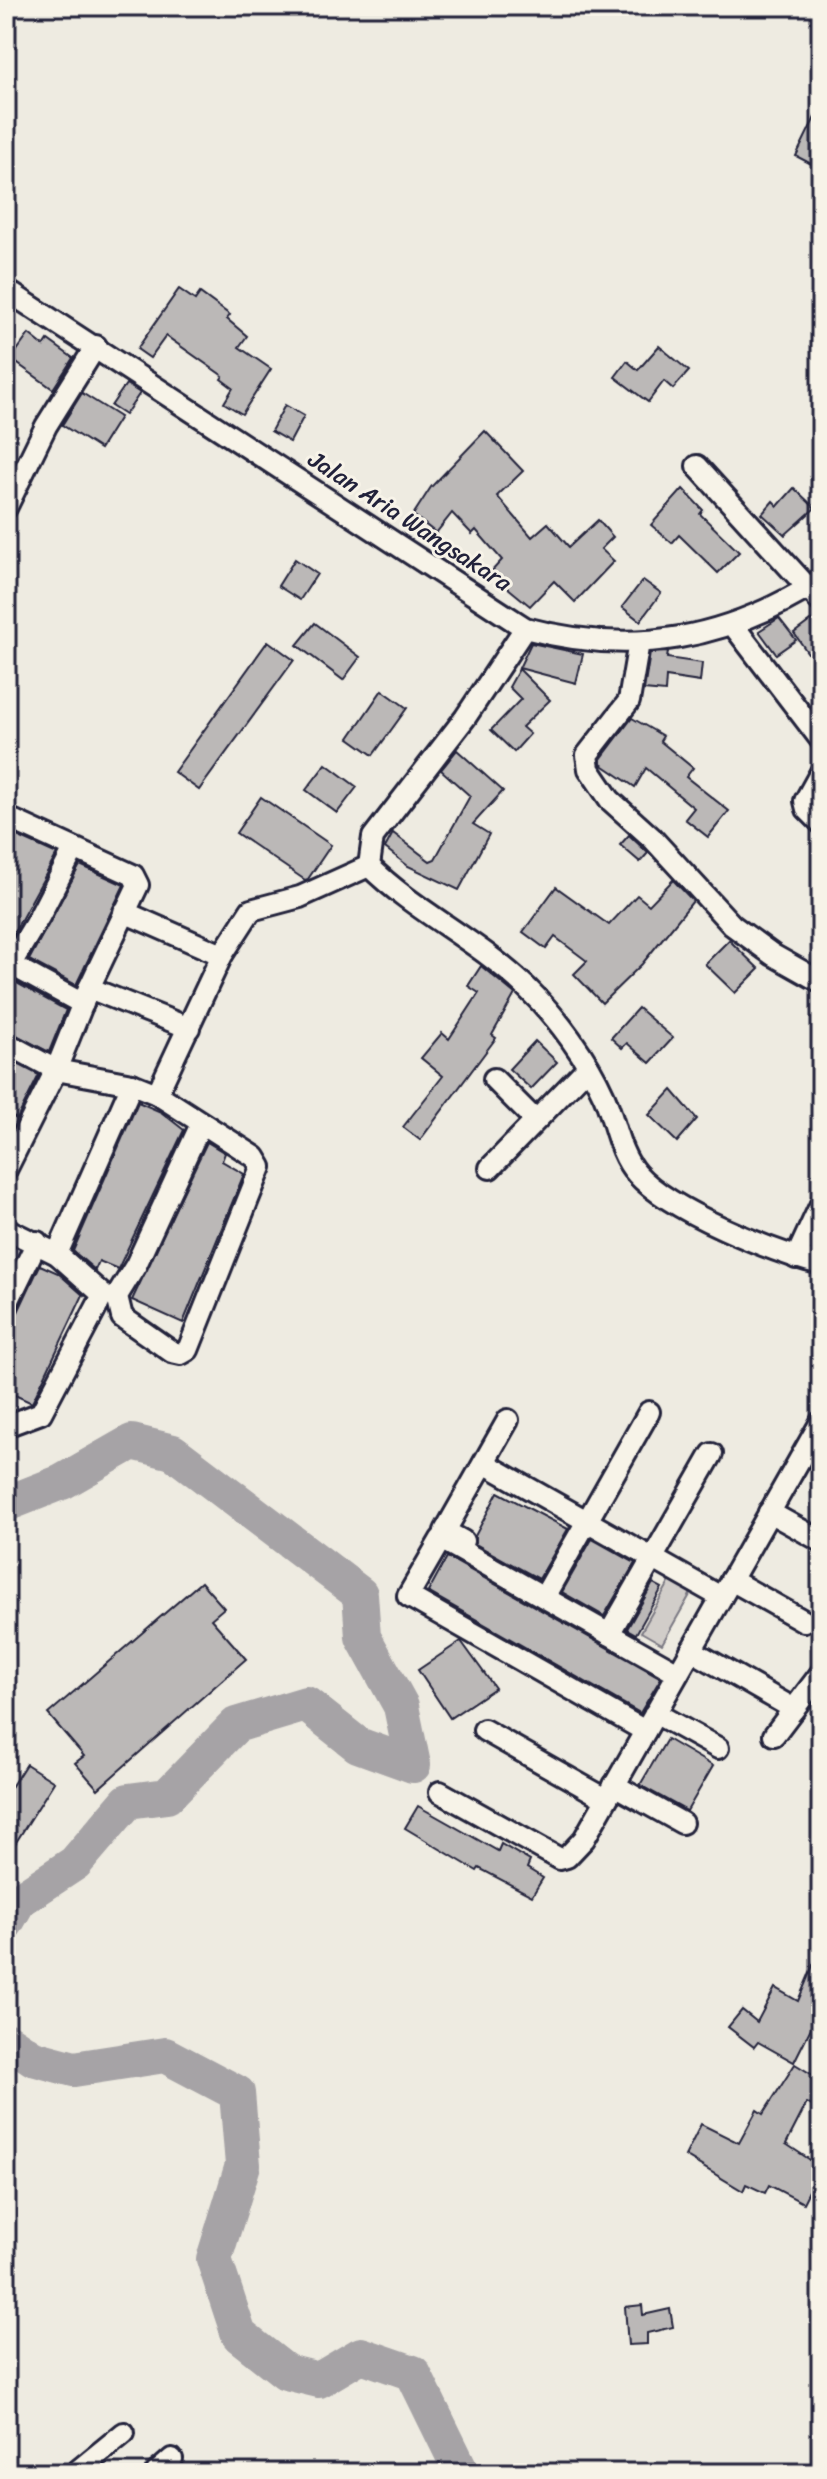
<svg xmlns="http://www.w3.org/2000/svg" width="827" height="2479" viewBox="0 0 827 2479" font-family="Sriracha,sans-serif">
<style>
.green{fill:#d1cdc9;stroke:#7a7882;stroke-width:2}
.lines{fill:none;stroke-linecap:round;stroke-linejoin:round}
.river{stroke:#a6a3a6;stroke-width:36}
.building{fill:#bbb8b7;stroke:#22223b;stroke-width:2}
.minor-casing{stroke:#22223b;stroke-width:26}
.minor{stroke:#f7f3e8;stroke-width:20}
.labels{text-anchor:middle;stroke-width:6;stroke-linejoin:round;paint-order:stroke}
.street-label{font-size:24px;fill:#22223b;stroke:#f7f3e8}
</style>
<rect width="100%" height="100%" fill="#eeebe1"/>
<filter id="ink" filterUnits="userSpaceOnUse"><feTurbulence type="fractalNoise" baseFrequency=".0125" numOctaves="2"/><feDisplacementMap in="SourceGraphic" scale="16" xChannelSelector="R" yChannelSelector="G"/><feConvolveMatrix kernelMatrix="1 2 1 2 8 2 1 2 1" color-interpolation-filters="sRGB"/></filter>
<g filter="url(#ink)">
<path class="green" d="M670,1581l21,12 -29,51 -21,-12z"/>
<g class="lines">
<g class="river">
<path d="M6,1504l56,-22 70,-40 41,10 187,142 3,43 38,69 12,59 -55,-20 -52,-41 -70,21 -69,71 -39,5 -53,62 -56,37 -13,23"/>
<path d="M6,2040l27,18 41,11 91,-14 72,38 6,72 -29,94 25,76 47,37 33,8 42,-25 52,18 49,100"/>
</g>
</g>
<g class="building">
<path d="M821,105v64l-25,-13z"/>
<path d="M179,289l16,11 5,-7 30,22 -3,4 20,17 -8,11 32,22 -29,45 -18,-11 9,-15 -12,-9 2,-3 -57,-40 -16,22 -13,-9z"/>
<path d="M29,334l15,12 4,-6 25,18 -20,31 -42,-30z"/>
<path d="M659,346l30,25 -16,18 -9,-8 -16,21 -33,-25 12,-16 11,9z"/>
<path d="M126,384l14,9 -15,22 -14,-9z"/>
<path d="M82,393l38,24 -20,32 -38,-24z"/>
<path d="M285,405l19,11 -14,26 -19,-11z"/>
<path d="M485,431l38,40 -26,25 35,41 16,-14 21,24 29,-27 15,17 -12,12 13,12 -39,41 -21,-21 -24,25 -40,-33 12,-13 -26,-30 -4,4 -20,-21 -16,20 -23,-18 18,-28z"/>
<path d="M794,488l21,20 -30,27 -23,-21 11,-13 5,5z"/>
<path d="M683,489l20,21 -3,4 39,38 -21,21 -39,-38 -7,8 -21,-18z"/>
<path d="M295,559l22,15 -17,26 -22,-14z"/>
<path d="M643,580l18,13 -21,28 -18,-14z"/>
<path d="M818,615h3v57l-27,-39z"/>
<path d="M779,618l17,22 -20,14 -17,-23z"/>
<path d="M315,623l45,34 -17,23 -46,-35z"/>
<path d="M268,641l26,19 -95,130 -25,-18z"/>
<path d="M531,643l52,11 -7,29 -57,-15z"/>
<path d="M668,652l-1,6 35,5 -2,19 -34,-5 -1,15 -21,-2 6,-37z"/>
<path d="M519,669l31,31 -28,27 8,7 -16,18 -23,-22 30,-31 -12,-12z"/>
<path d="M382,690l25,18 -34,47 -24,-17z"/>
<path d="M632,718l31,18 -3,5 33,27 -7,9 43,34 -21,26 -23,-18 9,-11 -48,-40 -11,19 -34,-23v-5z"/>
<path d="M457,750l46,41 -30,33 16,10 -30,56 -51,-24 -23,-18 8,-15 37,28 5,-2 35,-63 -29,-26z"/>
<path d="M326,764l31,23 -20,26 -31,-23z"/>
<path d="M261,797l70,48 -23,34 -3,1 -69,-47z"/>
<path d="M6,831l51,23 -51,93z"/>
<path d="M629,835l19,18 -8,9 -20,-17z"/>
<path d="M80,865l44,20 -48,100 -47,-25z"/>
<path d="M673,880l20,21 -51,63 -40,39 -28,-29 13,-13 -32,-24 -9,12 -23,-17 33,-45 53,38 28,-30 12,10z"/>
<path d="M729,940l30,29 -24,24 -30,-29z"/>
<path d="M481,966l34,28 -23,41 4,3 -76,102 -17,-13 40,-51 -22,-18 21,-25 7,6 30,-46 -11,-7z"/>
<path d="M6,977l60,33 -17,42 -43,-22z"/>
<path d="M638,1008l35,30 -23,25 -23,-20 -5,5 -11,-10z"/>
<path d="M535,1041l22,21 -26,27 -22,-20z"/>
<path d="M6,1058l33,17 -22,44 -11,-5z"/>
<path d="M672,1090l25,29 -20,23 -28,-27z"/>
<path d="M138,1102l23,10 23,18 -66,139 -19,-8 -4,9 -22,-19z"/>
<path d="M207,1142l18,11 -3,8 22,13 -61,149 -51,-23z"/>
<path d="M40,1265l18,8 25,22 -51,108 -26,-12v-72l12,-7z"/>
<path d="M498,1492l70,37 -29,50 -64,-35v-8z"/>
<path d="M592,1539l43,24 -31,53 -42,-24z"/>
<path d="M447,1557l214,121 -21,35 -212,-121z"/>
<path d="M201,1582l23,26 -13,11 35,40 -148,130 -23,-26 9,-7 -36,-42z"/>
<path d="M653,1583l9,5 -26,46 -9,-5z"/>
<path d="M461,1641l34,47 -45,30 -32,-48z"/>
<path d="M667,1739l46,27 -26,45 -47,-26z"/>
<path d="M26,1764l28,18 -48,76v-63z"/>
<path d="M418,1806l80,45 3,-7 29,17 -3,7 16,10 -11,18 -53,-28 -2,3 -72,-43z"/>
<path d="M821,1946v62l-27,54 -36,-20 -4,5 -26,-20 14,-17 15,12 18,-34 23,13z"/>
<path d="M795,2064l26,16v32l-14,-9 -21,41 35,23 -18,36 -34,-18 -4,8 -19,-9 -3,7 -58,-35 16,-32 38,19 18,-33 6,4z"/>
<path d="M642,2305l1,10 27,-6 3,18 -26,6v11l-19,1 -3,-38z"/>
</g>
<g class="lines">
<g class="minor-casing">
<g id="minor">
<path d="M6,290l519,338c108,29 201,12 296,-48"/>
<path d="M697,466l124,136"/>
<path d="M6,508l40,-82 50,-80"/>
<path d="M733,625l88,115"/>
<path d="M525,628l-60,90 -92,119 -4,29c45,45 110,75 158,122 30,29 60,70 77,108 11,25 14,57 33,78 33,37 136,78 184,90"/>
<path d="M639,642l-10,59 -42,54 2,14 21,31 42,38 80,87 41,30 48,27"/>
<path d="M821,772l-16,29 2,8 14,14"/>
<path d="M6,817l127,58 5,10 -49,103 -33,82 -50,-27"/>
<path d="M124,912l98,43"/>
<path d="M6,962l77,42"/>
<path d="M11,964l28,-47 35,-68"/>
<path d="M89,988l100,40"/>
<path d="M494,1079l41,41"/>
<path d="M201,1124l-65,141 -19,31 5,21 50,35 9,2 7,-4 73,-183 -6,-10 -98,-63 65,-139 29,-45 49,-13 69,-31"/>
<path d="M490,1168l98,-101"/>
<path d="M6,1170l50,-100 76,14 25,10"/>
<path d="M6,1229l51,25 46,41 -62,118 -35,13"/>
<path d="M57,1254l75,-170"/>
<path d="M796,1258l25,-54"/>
<path d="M6,1306l31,-64"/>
<path d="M484,1463l237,134"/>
<path d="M769,1512l52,29"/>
<path d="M463,1541l-18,-10 63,-111"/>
<path d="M731,1580l73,41"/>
<path d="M544,1597l105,-185"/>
<path d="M609,1634l103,-180"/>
<path d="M691,1650l103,59"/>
<path d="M655,1713l63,35"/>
<path d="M484,1730l122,69"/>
<path d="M645,1731l-237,-135 33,-57 237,134"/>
<path d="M774,1735l47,-62"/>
<path d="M614,1785l68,38"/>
<path d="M440,1792l120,67 7,-2 17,-18 237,-417"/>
<path d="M75,2473l49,-40"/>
<path d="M156,2473l16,-14"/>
</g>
</g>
<use href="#minor" class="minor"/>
</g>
</g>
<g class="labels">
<g class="street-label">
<text transform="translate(410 521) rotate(33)" y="8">Jalan Aria Wangsakara</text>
</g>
</g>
<rect width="827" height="2479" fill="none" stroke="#f7f3e8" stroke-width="32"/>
<rect x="16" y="16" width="795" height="2447" fill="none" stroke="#22223b" stroke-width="3" filter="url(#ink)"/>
</svg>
